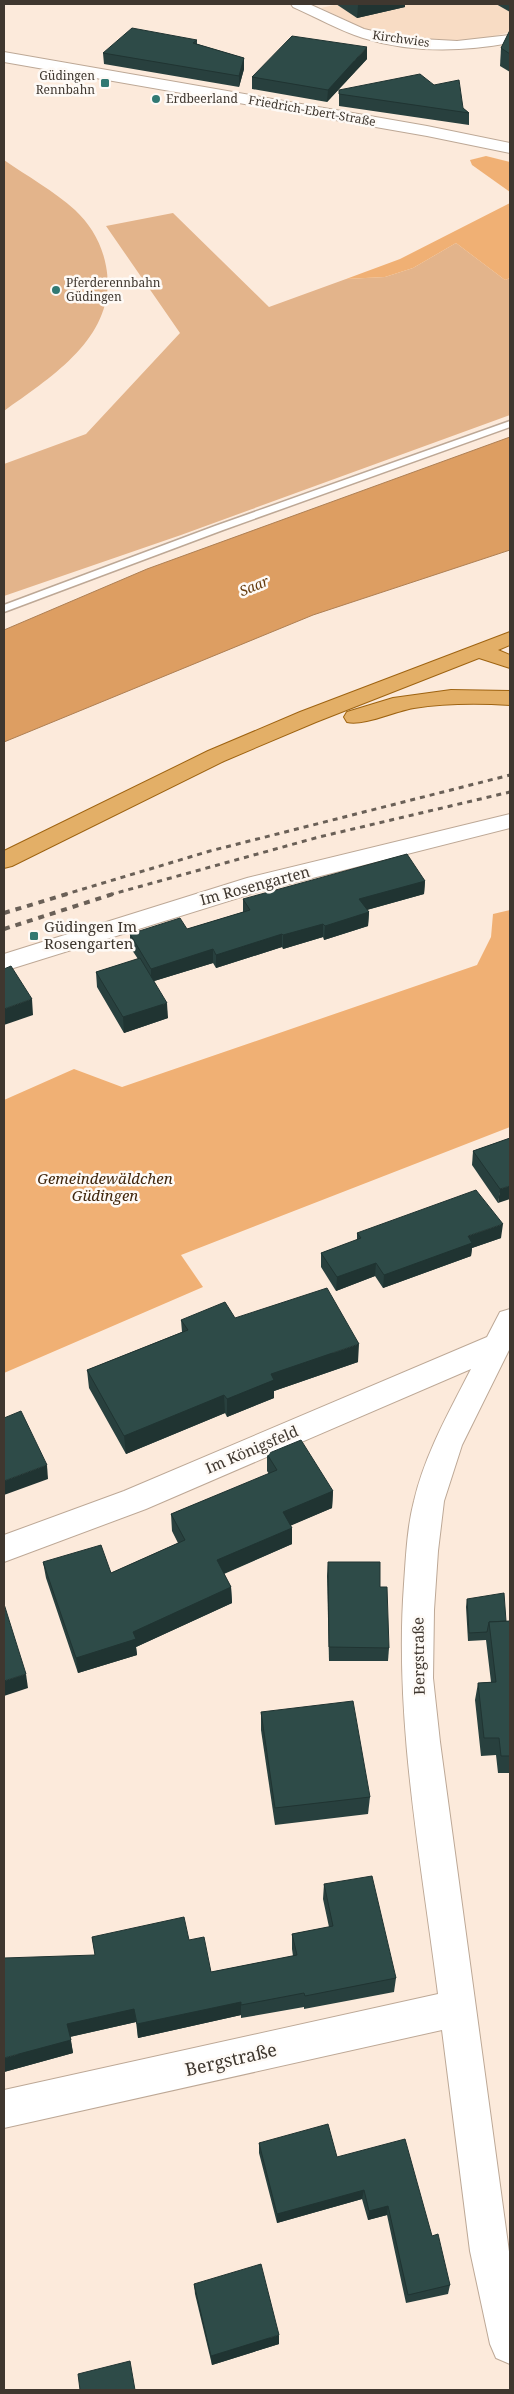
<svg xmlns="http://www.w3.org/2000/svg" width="514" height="2394" viewBox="0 0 514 2394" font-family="'Noto Serif',serif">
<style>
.built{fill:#f8dcc4}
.green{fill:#e3b48b}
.forest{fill:#f0b074}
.water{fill:#dd9e62;stroke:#ae7f53}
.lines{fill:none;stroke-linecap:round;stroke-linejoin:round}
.service-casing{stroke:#bda896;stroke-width:3}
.minor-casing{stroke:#bda896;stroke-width:2}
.tertiary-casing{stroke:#bda896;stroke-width:2}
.secondary-casing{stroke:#bda896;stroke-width:2}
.primary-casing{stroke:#9e6311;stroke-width:2}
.service{fill:#fff;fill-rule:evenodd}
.minor{fill:#fff;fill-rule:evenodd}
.tertiary{fill:#fff;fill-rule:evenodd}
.secondary{fill:#fff;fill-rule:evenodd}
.primary{fill:#e3af67;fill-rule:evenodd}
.rail-far1{stroke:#6a6057;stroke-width:3;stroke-dasharray:5 5;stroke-linecap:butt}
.rail{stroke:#6a6057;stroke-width:4;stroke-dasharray:6 6;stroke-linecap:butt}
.wall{fill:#28403e}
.shaded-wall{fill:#203432}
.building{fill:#2e4b48;stroke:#203432}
.poi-dot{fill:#317973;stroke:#fefaf6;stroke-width:2}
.labels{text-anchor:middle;stroke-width:5;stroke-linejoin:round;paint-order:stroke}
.far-street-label{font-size:12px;fill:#3f372f;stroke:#fefaf6}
.far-poi-label{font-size:12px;fill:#3f372f;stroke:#fefaf6;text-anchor:start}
.far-water-label{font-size:14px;font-style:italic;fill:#663c0e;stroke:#fefaf6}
.street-label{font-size:15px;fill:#3f372f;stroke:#fefaf6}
.poi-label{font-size:15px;fill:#3f372f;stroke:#fefaf6;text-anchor:start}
.park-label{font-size:15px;font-style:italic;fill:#40260c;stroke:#fefaf6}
.near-street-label{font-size:18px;fill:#3f372f;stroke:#fefaf6}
</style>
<rect width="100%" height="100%" fill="#fceadb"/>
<path class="built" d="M338,4h172v28l-31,8h-42l-37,-4 -35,-7 -44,-21z"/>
<g class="green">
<path d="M4,160c23,16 50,31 71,50 16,15 27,34 31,56 13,69 -53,110 -102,145z"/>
<path d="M173,213l96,94 77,-28 39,-2 28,-9 43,-25 49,37 5,-2v137l-329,120 -177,61v-132l82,-30 94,-101 -74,-107z"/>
</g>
<g class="forest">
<path d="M486,156l24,6v30l-38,-27 -2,-5z"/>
<path d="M510,203v75l-5,2 -49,-37 -43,25 -28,9 -39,2 54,-20z"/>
<path d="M510,910v217l-329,128 22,32 -199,86v-273l70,-31 48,18 355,-122 14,-28 2,-23z"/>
</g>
<path class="water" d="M510,437v113l-197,65 -309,127v-112l143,-61z"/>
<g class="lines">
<g class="service-casing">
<path id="service" d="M510,421v6l-287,103 -219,82v-7l211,-79z"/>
</g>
<g class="minor-casing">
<g id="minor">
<path d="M291,4h18l55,25 39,9 54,3 53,-6v8c-49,9 -99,10 -147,-5 -25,-8 -47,-21 -70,-31z"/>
<path d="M510,1309v39l-48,97 -18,56 -6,50 -4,59 -1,68 7,64 70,517v105l-14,-6 -6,-14 -20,-93 -28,-221 -438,98v-38l434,-96c-17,-135 -44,-274 -34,-410 2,-28 3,-56 10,-83 11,-47 35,-89 57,-132l-325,140 -142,53v-27l120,-44 363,-154 13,-25z"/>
</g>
</g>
<g class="tertiary-casing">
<path id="tertiary" d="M510,814v14l-249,63 -257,80v-17l243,-76z"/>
</g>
<g class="secondary-casing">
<path id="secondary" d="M4,52l423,74 83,17v10l-83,-17 -423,-74z"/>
</g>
<g class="primary-casing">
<g id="primary">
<path d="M510,632v13l-12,5 12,5v13l-31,-10 -163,64 -92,39 -212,105 -8,2v-17l204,-100 92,-39z"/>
<path d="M451,690l59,1v14c-32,-2 -64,-2 -96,3 -19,3 -50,18 -67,14l-3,-5 3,-5 46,-14z"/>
</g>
</g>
<use href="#service" class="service"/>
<use href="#minor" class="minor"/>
<use href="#tertiary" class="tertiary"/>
<use href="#secondary" class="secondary"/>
<use href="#primary" class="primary"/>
<g class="rail-far1">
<path d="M63,895l147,-44 300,-76"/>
<path d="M109,895l210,-58 191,-45"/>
</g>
<g class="rail">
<path d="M4,913l63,-19"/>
<path d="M4,929l109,-35"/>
</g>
</g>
<g class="wall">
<path d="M336,4h69v3l-48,11z"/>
<path d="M496,4h14v8z"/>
<path d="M510,30v42l-10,-6 1,-18z"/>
<path d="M197,40v4l47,14v11l-5,18 -135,-23 -1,-11z"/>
<path d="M367,59l-40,43 -75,-13v-12z"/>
<path d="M339,90l124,18 6,5v12l-130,-19z"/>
<path d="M425,881l-1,13 -57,16 2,2 -1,14 -44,14 -1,-3 -40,12 -1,-2 -66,21 -3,-5 -59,18 14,37 -44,15 -27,-46 -1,-15 42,-13 -8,-12v-13l57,-5 56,-17v-13z"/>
<path d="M510,1138l-12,65 -26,-38 1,-14z"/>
<path d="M357,1233l144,5 -29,10 -1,8 -88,32 -8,-12 -39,15 -15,-24v-14l36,-13z"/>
<path d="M235,1318l123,44 -84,29v7l-47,19 -2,-4 -99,41 -37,-66 -2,-18 95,-38 -1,-12z"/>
<path d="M267,1454l66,37 -1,17 -41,17 1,19 -68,30 7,13 1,16 -96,44 1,8 -59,18 -32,-95 -3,-16 68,11 67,-30 -6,-12 -1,-17 98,-40 -2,-3z"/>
<path d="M328,1562l52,25 9,61 -1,13h-59l-2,-85z"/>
<path d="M467,1599l39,22h4v152h-12l-2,-18 -15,1 -6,-56 3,-17 13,-1 -5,-42 -18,1 -2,-34z"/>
<path d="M261,1712l109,85 -2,17 -93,11 -14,-95z"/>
<path d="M324,1884l72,94 -2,14 -90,17v-2l-63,11v-3l-103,23 -2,-16 -66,15 3,16 -69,19 91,-117 -3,-18 97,3 22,32 82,-16 -1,-7v-15l37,-7 -6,-28z"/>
<path d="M259,2143l78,14 95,79 18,49 -2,9 -42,9 -19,-88 -19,5 -6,-21 -85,24 -18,-70z"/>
<path d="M194,2284l85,60 -67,21 -17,-71z"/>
</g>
<g class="shaded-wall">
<path d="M362,4h43v3l-48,11 1,-13z"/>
<path d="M367,47v12l-40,43 1,-12z"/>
<path d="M244,58v11l-5,18v-11z"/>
<path d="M425,881l-1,13 -65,18v-13z"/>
<path d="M369,912l-1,14 -44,14 1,-14z"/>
<path d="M323,924v13l-40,12v-14z"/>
<path d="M282,934v13l-66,21v-13z"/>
<path d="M213,949v14l-62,19v-13z"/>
<path d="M32,999l1,16 -29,10v-16z"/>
<path d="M167,1003l1,15 -44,15 -1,-16z"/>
<path d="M510,1186v13l-12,4 2,-14z"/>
<path d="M503,1224l-2,14 -29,10 -1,8 -88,32 1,-13 84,-39z"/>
<path d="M376,1263l-1,13 -39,15 1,-14z"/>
<path d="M359,1344l-1,18 -84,29v7l-47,19v-18l44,-25z"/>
<path d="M224,1395l1,18 -99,41 -2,-18z"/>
<path d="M47,1465l1,14 -44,16v-14z"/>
<path d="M333,1491l-1,17 -49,21v-17z"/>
<path d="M292,1528v16l-74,32 -1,-16z"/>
<path d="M231,1587l1,16 -96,44 1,8 -59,18 -2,-15z"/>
<path d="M26,1674l2,14 -24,8v-15z"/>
<path d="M241,2002v13l-103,23 -1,-14z"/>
<path d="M134,2009l2,13 -67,15 -2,-13z"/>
<path d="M71,2040l2,13 -69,19v-14z"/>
<path d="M364,2190l-2,9 -85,24v-9z"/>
<path d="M388,2206l-1,9 -19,5 1,-9z"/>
<path d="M279,2335v9l-67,21 -1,-9z"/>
</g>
<g class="building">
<path d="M132,28l65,12 -4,3 51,15 -5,18 -136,-23z"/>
<path d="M510,30v24l-9,-6z"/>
<path d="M292,36l75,11 -39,43 -76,-13z"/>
<path d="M420,74l14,11 25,-5 4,28 6,5 -130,-19v-4z"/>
<path d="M407,854l18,27 -66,18 10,13 -44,14 -2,-2 -40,11 -1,-1 -66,21 -3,-6 -62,20 -21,-35 50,-16 7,11 63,-19 -7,-11z"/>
<path d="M140,958l27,45 -44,14 -27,-45z"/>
<path d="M11,966l21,33 -28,10v-40z"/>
<path d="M510,1138v48l-10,3 -27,-38z"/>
<path d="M476,1190l27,34 -35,12 4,7 -88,32 -8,-12 -39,14 -16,-24 40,-15 -4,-5z"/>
<path d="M327,1288l32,56 -88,30 3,6 -47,19 -3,-4 -100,41 -37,-66 101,-40 -7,-10 44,-18 10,16z"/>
<path d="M21,1411l26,54 -43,16v-63z"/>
<path d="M301,1440l32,51 -50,21 9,16 -75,32 14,27 -98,45 3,7 -60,19 -33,-96 58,-17 10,28 74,-33 -14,-26 106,-44 -10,-16z"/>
<path d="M328,1562h52v25h7l2,61 -60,-1z"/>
<path d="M504,1593l2,28 -17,1 -2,10 -18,1 -2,-34z"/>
<path d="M4,1604l22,70 -22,7z"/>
<path d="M510,1621v135h-9l-2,-18h-15l-6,-55 18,-1 -7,-60z"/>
<path d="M353,1701l17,96 -95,11 -14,-96z"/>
<path d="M372,1876l24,102 -91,18 -1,-3 -63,12v-3l-104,22 -3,-15 -67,15 4,16 -67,18v-100l91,-3 -3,-18 92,-20 5,23 15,-3 7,35 86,-17 -5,-21 41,-8 -9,-42z"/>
<path d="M328,2124l9,33 68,-18 27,97 6,-2 12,51 -42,10 -20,-89 -19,5 -5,-21 -87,24 -18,-71z"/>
<path d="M261,2264l18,71 -68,21 -17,-72z"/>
<path d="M130,2361l5,29h-55l-2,-16z"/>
</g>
<g class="poi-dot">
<rect x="100" y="78" width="10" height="10" rx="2.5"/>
<circle cx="156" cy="99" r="5"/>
<circle cx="56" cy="290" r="5"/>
<rect x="29" y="931" width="10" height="10" rx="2.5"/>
</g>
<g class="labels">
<g class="far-street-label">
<text transform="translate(401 39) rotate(8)" y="4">Kirchwies</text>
<text transform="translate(312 111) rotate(10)" y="4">Friedrich-Ebert-Straße</text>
</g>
<g class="far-poi-label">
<text x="95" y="80" text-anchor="end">Güdingen<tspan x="95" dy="14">Rennbahn</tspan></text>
<text x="166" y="103">Erdbeerland</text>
<text x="66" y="287">Pferderennbahn<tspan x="66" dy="14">Güdingen</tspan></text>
</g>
<g class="far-water-label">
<text transform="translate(254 586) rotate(-23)" y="5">Saar</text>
</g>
<g class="street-label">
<text transform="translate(255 886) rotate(-15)" y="5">Im Rosengarten</text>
<text transform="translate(252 1450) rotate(-23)" y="5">Im Königsfeld</text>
<text transform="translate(419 1656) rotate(-91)" y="5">Bergstraße</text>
</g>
<g class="poi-label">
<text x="44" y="932">Güdingen Im<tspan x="44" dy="17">Rosengarten</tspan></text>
</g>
<g class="park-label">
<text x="105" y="1184">Gemeindewäldchen<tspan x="105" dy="17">Güdingen</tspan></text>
</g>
<g class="near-street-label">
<text transform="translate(231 2060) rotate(-13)" y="6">Bergstraße</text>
</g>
</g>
<rect width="514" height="2394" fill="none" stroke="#3f372f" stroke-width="10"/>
</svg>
